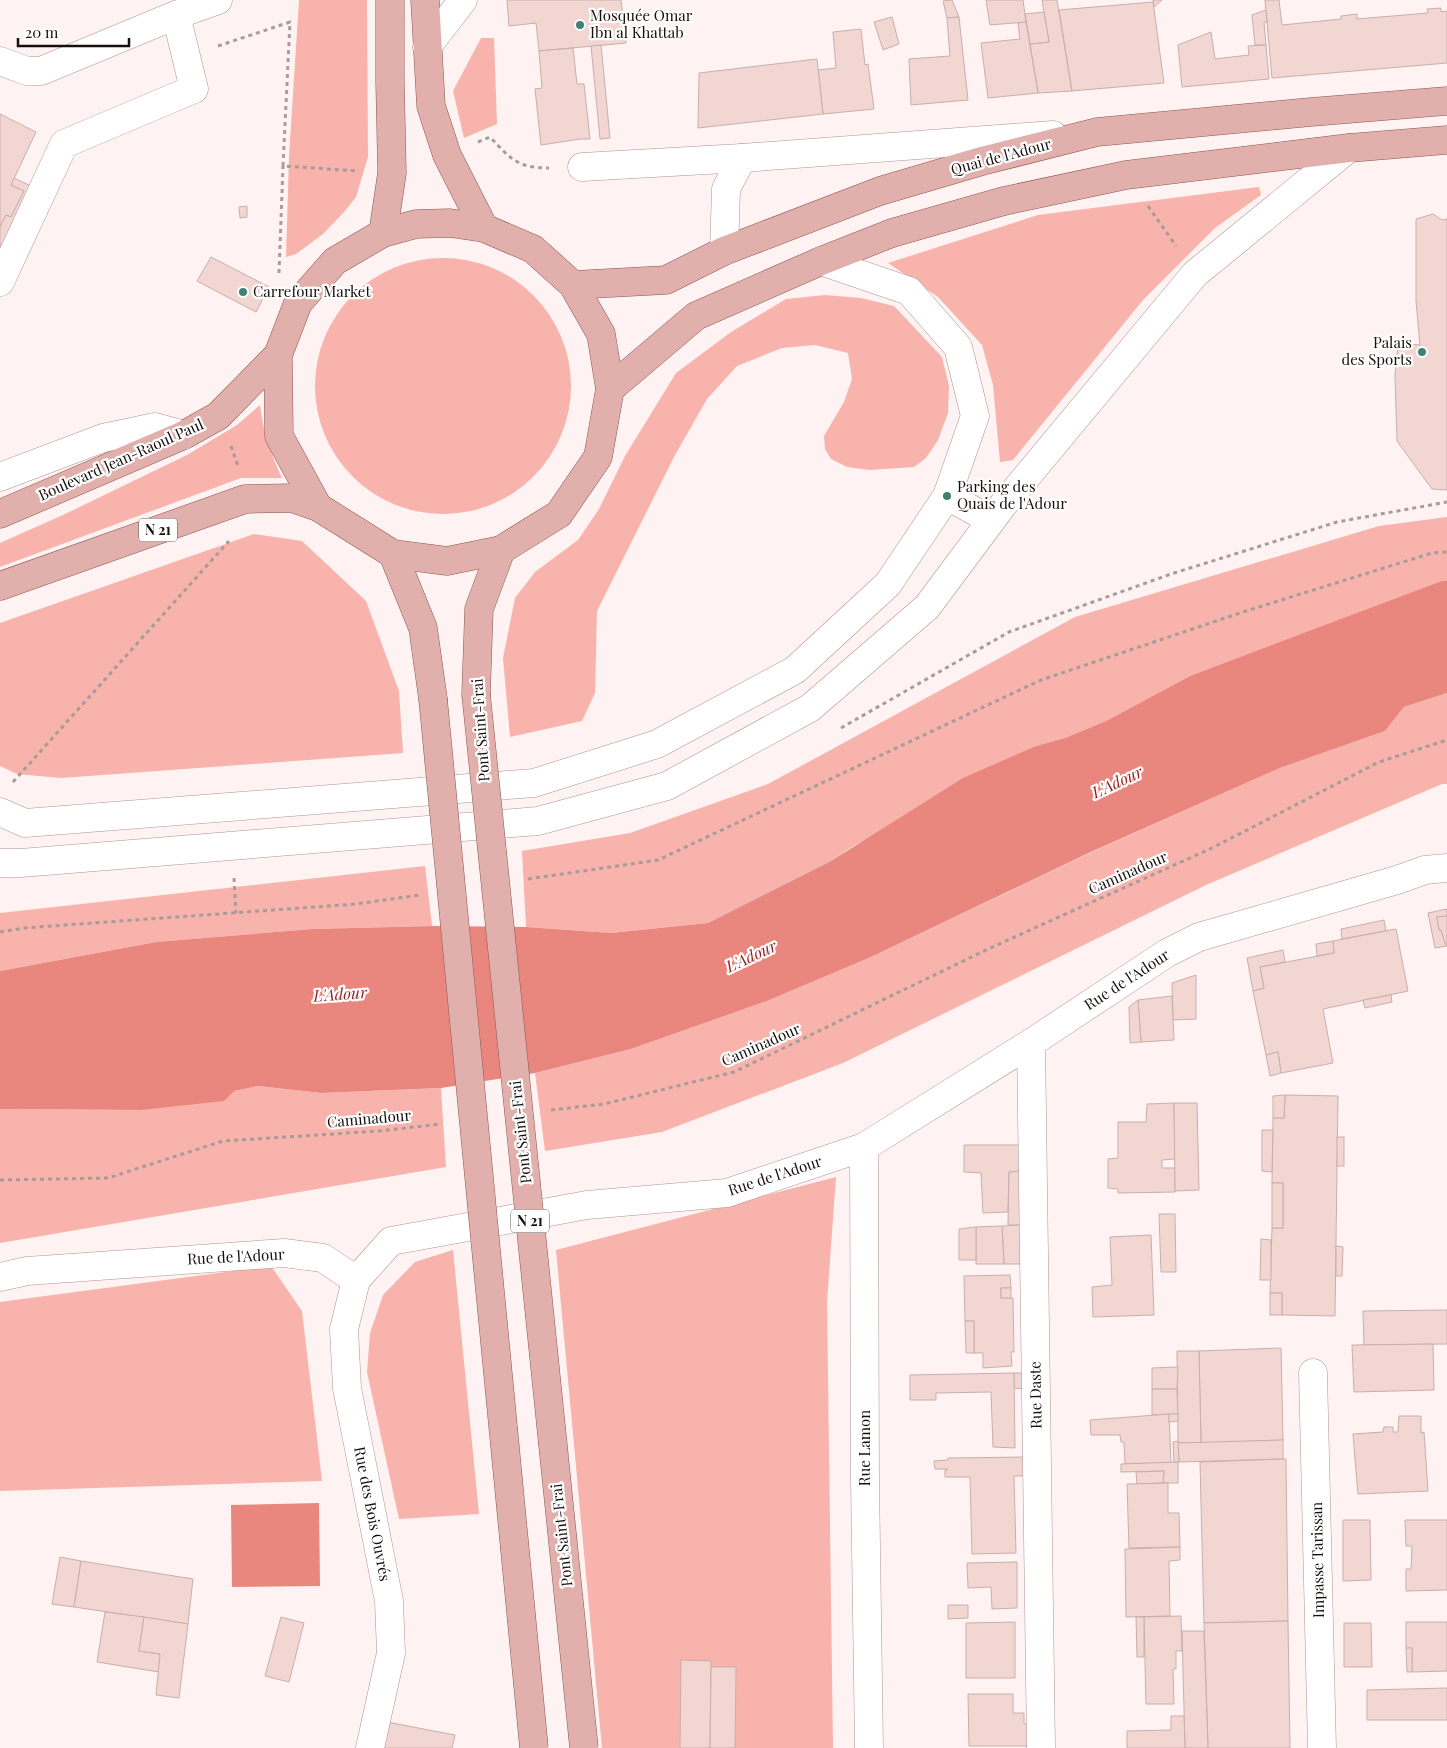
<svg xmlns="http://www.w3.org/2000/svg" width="1447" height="1748" viewBox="0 0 1447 1748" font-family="'Playfair Display',serif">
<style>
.green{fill:#f7b3ac}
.water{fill:#e9877e}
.building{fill:#f1d6d2;stroke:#c9aeab}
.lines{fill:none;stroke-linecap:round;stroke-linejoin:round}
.minor-casing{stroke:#ad9490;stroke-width:29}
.major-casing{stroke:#8d5650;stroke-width:29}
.path{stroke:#a79c9b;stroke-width:3;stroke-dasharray:4 4;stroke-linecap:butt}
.minor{stroke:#fff;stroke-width:28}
.major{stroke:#e1b0ac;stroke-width:28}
.major-bridge-casing{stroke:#8d5650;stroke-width:29;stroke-linecap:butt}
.major-bridge{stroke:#e1b0ac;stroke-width:28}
.poi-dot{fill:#408272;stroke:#fff;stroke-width:2}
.labels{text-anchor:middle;stroke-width:4.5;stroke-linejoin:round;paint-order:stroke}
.shield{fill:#fff;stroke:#5d5656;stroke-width:1}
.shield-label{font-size:14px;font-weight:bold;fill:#170e0d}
.poi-label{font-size:15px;fill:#170e0d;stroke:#fff;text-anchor:start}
.street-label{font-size:15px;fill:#170e0d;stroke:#fff}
.water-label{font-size:16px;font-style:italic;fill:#952221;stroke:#fff}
</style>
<rect width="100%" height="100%" fill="#fef3f2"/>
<g class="green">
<path d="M299,0h68l1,157 -12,40 -11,14 -22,23 -27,20 -10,3 3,-100z"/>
<path d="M481,38h13l3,86 -33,14 -11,-47z"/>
<path d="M1259,187l2,8 -46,33 -72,72 -130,160 -13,2 -7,-77 -11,-40 -44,-48 -50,-34 150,-48z"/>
<circle cx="443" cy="386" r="128"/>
<path d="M825,295l36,3 33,8 48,51 7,29 -1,27 -10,27 -12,18 -12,9 -45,3 -22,-3 -16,-8 -6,-10 -1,-13 20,-34 8,-23 -4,-26 -33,-8 -33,3 -45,18 -30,33 -33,58 -77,154 -2,82 -13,28 -72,16 -7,-79 12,-60 20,-26 43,-32 21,-31 26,-53 51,-83 55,-41 55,-33z"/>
<path d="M260,405c3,27 11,49 22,73h-41l-241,89v-24l63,-28 124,-60 50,-30z"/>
<path d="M1447,517v64l-257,95 -84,45 -41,17 -29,8 -184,101 -21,14 -123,62 -97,10 -85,-6 -4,-76 108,-18 138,-49 307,-167 304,-91z"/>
<path d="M254,534l48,7 64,60 33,90 4,62 -342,25 -44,-4 -17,-8v-143z"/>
<path d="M1447,693v91h-5l-236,101 -363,178 -181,69 -117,19 -10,-78 96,-24 136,-48 104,-44 223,-106 186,-83 105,-37 19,-24z"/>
<path d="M425,866l7,60 -120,3 -156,13 -156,29v-58z"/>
<path d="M258,1086l63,7 120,-5 5,79 -446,76v-134l141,1z"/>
<path d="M836,1177l-9,125 6,446h-231l-46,-498z"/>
<path d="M453,1250l26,264 -80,5 -32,-147 3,-39 13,-38 32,-33z"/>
<path d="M271,1266l31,45 20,170 -322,10v-189z"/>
</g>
<g class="water">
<path d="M1442,581h5v112l-43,14 -19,24 -105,37 -187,83 -222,106 -104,44 -136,48 -96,24 -94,15 -120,5 -63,-7 -24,5 -10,10 -83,9 -141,-1v-138l156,-29 156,-13 120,-3 94,1 85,6 97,-10 123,-62 132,-83 73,-32 29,-8 41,-17 84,-45z"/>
<path d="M319,1503l1,83 -88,1 -1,-82z"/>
</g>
<g class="building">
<path d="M507,0h114l5,43 -87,8 -3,-28 -27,3z"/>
<path d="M952,0l7,17 -12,1 -4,-17z"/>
<path d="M986,0h37l3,22 -36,3z"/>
<path d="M1042,0h15l15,91 -34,2 -8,-49 19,-2z"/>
<path d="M1153,0h9l-8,7z"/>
<path d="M1265,0h14l3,25 59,-6v-3l16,-2v5l71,-6 -1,-4 14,-1v4l6,-1v52l-175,15z"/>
<path d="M1153,2l11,81 -92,8 -13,-81z"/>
<path d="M1266,10l1,12h-3l2,23h-11l-3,-30z"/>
<path d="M1044,12l5,30 -19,2 -5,-30z"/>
<path d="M892,17l7,27 -16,6 -9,-28z"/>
<path d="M959,17l9,83 -57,5 -2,-46 41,-3 -3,-38z"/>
<path d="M1026,22l12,71 -50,5 -7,-55 39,-4 -2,-16z"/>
<path d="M861,29l4,36 3,-1 6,45 -51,5 -5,-44 18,-2 -3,-36z"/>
<path d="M1211,32l4,27 34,-4 -1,-9 18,-1 3,34 -87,8 -4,-42z"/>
<path d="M601,45l9,93 -10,1 -9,-93z"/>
<path d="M573,48l4,36h7l6,55h-10l-39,6 -6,-56 7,-1 -3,-37z"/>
<path d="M817,59l6,55 -125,14 1,-55z"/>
<path d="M0,114l36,18 -25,53 13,6 -13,26 -5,-2 -6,12z"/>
<path d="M14,178l17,8 -31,65v-24l6,-12 5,2 13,-26 -13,-6z"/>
<path d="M247,206v11l-7,1 -1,-11z"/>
<path d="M1433,214l9,6 5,-1v271l-15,-1 -35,-48 -2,-65 3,-33 22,2 -4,-44v-82z"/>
<path d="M211,257l58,30 -13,25 -59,-31z"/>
<path d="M1447,909v7l-10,1 2,13h2l5,16 -11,2 -7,-35z"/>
<path d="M1447,916v30h-1l-5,-16h-2l-2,-13z"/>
<path d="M1384,920l2,11 -44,8 -1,-10z"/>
<path d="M1396,929l12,62 -85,18 10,54 -52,10 -3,-21 -12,3 -13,-64 11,-3 -4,-21 74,-14 -1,-12z"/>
<path d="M1333,941l1,12 -17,3 -1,-12z"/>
<path d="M1283,950l2,12 -25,5 4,21 -11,3 -6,-33z"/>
<path d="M1196,975v44l-23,1 -1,-37z"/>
<path d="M1391,995l1,7 -27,6 -2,-8z"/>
<path d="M1172,996l2,44 -33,2 -3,-42z"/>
<path d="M1138,1000l3,42 -11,1 -1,-36z"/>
<path d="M1278,1052l3,21 -11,3 -4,-21z"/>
<path d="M1285,1095l53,1 -3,220 -53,-1v-22h-12l2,-65h11v-45h-11l1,-65h11z"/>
<path d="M1285,1095l-1,23h-11v-22z"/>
<path d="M1174,1103l1,56 -13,1v8h13v24l-57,1v-4l-10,-1v-29l10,-1v-36h28l1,-18z"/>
<path d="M1174,1103h23l2,87 -24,1z"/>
<path d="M1262,1130h11l-1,42 -10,-1z"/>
<rect x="1337" y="1137" width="7" height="29"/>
<path d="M964,1145h57v26l-12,1 -1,40 -25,1 -2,-40 -17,-1z"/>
<path d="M1021,1171l1,54h-14l1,-53z"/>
<rect x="1272" y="1183" width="11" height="45"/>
<path d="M1159,1214h16l1,58h-15z"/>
<path d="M1022,1225l1,39h-19l-2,-38z"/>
<path d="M1002,1226l2,38h-28v-37z"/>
<path d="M976,1227v33h-17v-31z"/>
<path d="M1151,1235l3,80 -61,2 -1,-30 20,-2 -2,-48z"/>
<path d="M1261,1239l10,1v40h-11z"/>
<path d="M1336,1246l7,1 -1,29h-6z"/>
<path d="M1010,1275l1,13h-10v10h12l1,54h-3l1,14 -29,2v-15h-9v-32h-9l-1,-45z"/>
<rect x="1001" y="1288" width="10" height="10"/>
<rect x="1270" y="1293" width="12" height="22"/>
<path d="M1447,1310v34l-83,1 -1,-34z"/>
<path d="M965,1321h9v32h-8z"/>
<path d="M1433,1344l1,46 -80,2 -2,-47z"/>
<path d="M1281,1348l2,92 -82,3 -2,-92z"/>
<path d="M1177,1351h22l2,92h-23z"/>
<path d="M1178,1367l-1,22h-25v-21z"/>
<path d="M1014,1373h12v16l-12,-1z"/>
<path d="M1014,1373l1,75 -22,-1 -2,-55 -55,1v7h-26v-25z"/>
<path d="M1152,1389h25l1,25 -26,1z"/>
<path d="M1169,1414l2,49 -46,1 -1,-22h-3l-1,-7h-29l-1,-15z"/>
<path d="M1169,1414h9v7l-9,1z"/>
<path d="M1399,1416h22v17l3,-1 4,59 -70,3 -5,-60 30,-2 1,-5h9v5h5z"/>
<path d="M1283,1440v19l-104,3 -1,-19z"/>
<path d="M1178,1441l1,21h-5l-1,-20z"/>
<path d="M1027,1457l-1,19h-12l2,77 -44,1 -2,-77h-25v-7l3,-1h-13l-1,-8 14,-1v-2z"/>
<path d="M1283,1459h3l2,162 -84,2 -4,-161z"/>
<path d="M1178,1462v21h-15l1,-12 -43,1v-8z"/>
<path d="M1164,1471l-1,12 -26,1 -1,-12z"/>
<path d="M1168,1483v30h11l1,34 -51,1 -2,-64z"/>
<path d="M1343,1520h27l1,60 -28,1z"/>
<path d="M1405,1520h42v70l-41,1v-22h5l1,-23h-6z"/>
<path d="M1180,1547v13l-11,1 1,55 -44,1 -1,-68z"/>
<path d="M60,1557l21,4 -7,46 -22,-3z"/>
<path d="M81,1561l112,18 -5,45 -114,-17z"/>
<path d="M1017,1562v46l-25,1 -1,-22 -23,1 -1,-25z"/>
<path d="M948,1605h20v13l-20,1z"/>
<path d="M105,1612l39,5 -5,34 21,3 -1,18 -62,-10z"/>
<path d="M1181,1616l1,35h-6v18h-3l1,35h-28l-2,-87z"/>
<path d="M144,1617l44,7 -9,74 -23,-3 4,-41 -21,-3z"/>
<path d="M281,1617l23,6 -15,59 -24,-6z"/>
<path d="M1136,1617h8v40h-7z"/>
<path d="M1288,1621l2,127h-82l-4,-125z"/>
<path d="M1015,1622v56h-49v-55z"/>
<path d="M1406,1622h41v49l-35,1v-24h-6z"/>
<path d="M1344,1623h27l1,44h-28z"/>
<path d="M1182,1631h22l4,117h-23z"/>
<path d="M1406,1648h6v24h-5z"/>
<path d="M681,1660l30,1 -1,87h-30z"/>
<path d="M711,1667h25l-1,81h-25z"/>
<path d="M1447,1688v32h-80v-30z"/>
<path d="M968,1694h45v19h11v11h9l1,22h-65z"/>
<path d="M1171,1716h13l1,32h-58v-17l44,-1z"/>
<path d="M387,1722l68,13 -3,13h-70z"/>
</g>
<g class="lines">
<g class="minor-casing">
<g id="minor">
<path d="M427,47l36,-47"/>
<path d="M0,61l27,10h14l135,-56 42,-15"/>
<path d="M582,167l160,-9"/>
<path d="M724,251l2,-62 16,-31 311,-23"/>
<path d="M0,282l64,-138 130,-55 -18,-74"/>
<path d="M0,477l103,-39 52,-11 29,8"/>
<path d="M947,496l44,24"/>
<path d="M0,812l25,11 509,-40 123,-39 138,-74 93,-86 59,-88 28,-80 -17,-69 -49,-56 -88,-30"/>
<path d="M0,863h21l517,-42 129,-35 143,-78 117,-101 76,-102 192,-231 154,-126"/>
<path d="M1031,1043l10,705"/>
<path d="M864,1147l1,333 4,268"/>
<path d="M0,1277l27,-6 257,-18 39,5 33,22"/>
<path d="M1313,1373l9,375"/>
<path d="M370,1748l21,-95 -2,-52 -42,-213 -3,-59 12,-49 35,-39 196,-36 140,-12 137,-46 167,-104 136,-90 32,-16 198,-57 28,-10 22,-2"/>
</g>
</g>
<g class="major-casing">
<g id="major">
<path d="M425,0l6,106 16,49 37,73"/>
<path d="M383,233l9,-60 -2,-91v-82"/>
<path d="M573,285l93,-5 58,-29 156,-60 102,-30 115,-29 214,-20 136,-11"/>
<path d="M610,389l86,-73 125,-55 71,-28 112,-32 122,-26 223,-27 98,-8"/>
<path d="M0,514l184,-79 34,-19 60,-61 20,-52 37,-42 48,-28 33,-9 34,-1 34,5 49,21 40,36 28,49 9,55 -12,68 -39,57 -58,36 -54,11 -54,-7 -75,-47 -39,-71 -1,-81"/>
<path d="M393,554l30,74 10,71"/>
<path d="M0,586l245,-87 47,-1 26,9"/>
<path d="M476,694l3,-85 22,-59"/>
</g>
</g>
<g class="path">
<path d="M218,46l72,-24 -7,144 76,5"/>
<path d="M478,142l12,-5c21,22 27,31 59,31"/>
<path d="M1148,206l28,40"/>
<path d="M279,273l4,-107"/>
<path d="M231,446l7,20"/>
<path d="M841,728l168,-96 162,-58 166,-52 110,-20"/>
<path d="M13,782l216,-241"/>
<path d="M234,878l2,35"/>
<path d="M528,879l130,-19 383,-180 205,-69 186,-58 15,-1"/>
<path d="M0,932l24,-4 332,-24 64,-9"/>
<path d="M551,1110l53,-6 130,-32 254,-123 224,-101 167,-86 68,-22"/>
<path d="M0,1180l108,-2 115,-37 156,-10 62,-7"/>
</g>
<use href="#minor" class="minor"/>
<use href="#major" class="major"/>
<g class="major-bridge-casing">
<g id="major-bridge">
<path d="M476,694l108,1054"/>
<path d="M433,699l101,1049"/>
</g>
</g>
<use href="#major-bridge" class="major-bridge"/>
</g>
<g class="poi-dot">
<circle cx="580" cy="25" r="5"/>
<circle cx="243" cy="292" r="5"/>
<circle cx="1422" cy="352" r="5"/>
<circle cx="947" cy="496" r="5"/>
</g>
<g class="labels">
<g class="shield">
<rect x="139" y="518.5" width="38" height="23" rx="4"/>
<rect x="511" y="1209.5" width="38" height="23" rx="4"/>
</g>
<g class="shield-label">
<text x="158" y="535">N 21</text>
<text x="530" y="1226">N 21</text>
</g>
<g class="poi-label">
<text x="590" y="21">Mosquée Omar<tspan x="590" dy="17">Ibn al Khattab</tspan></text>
<text x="253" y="297">Carrefour Market</text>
<text x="1412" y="348" text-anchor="end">Palais<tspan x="1412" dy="17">des Sports</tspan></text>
<text x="957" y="492">Parking des<tspan x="957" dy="17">Quais de l'Adour</tspan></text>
</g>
<g class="street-label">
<text transform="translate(1001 157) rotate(-15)" y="5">Quai de l'Adour</text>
<text transform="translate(121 460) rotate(-24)" y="5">Boulevard Jean-Raoul Paul</text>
<text transform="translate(481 730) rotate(-94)" y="5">Pont Saint-Frai</text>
<text transform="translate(1128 873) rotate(-24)" y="5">Caminadour</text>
<text transform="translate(1127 980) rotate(-33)" y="5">Rue de l'Adour</text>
<text transform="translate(761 1045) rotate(-24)" y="5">Caminadour</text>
<text transform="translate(369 1119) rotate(-5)" y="5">Caminadour</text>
<text transform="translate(521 1132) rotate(-96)" y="5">Pont Saint-Frai</text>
<text transform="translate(775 1176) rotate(-18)" y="5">Rue de l'Adour</text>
<text transform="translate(236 1257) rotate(-3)" y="5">Rue de l'Adour</text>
<text transform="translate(1036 1395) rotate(-91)" y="5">Rue Daste</text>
<text transform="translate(865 1448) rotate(-90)" y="5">Rue Lamon</text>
<text transform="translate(372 1514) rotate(79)" y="5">Rue des Bois Ouvrés</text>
<text transform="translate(562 1535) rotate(-96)" y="5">Pont Saint-Frai</text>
<text transform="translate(1318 1560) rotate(-91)" y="5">Impasse Tarissan</text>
</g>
<g class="water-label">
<text transform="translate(1117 782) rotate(-25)" y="6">L'Adour</text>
<text transform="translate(751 956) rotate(-25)" y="6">L'Adour</text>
<text transform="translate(340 994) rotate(-4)" y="6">L'Adour</text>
</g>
</g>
<path d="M18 38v8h111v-8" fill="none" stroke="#170e0d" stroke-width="2.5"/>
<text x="25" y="38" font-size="15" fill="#170e0d" stroke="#ffffff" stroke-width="4" paint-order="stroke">20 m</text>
</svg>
